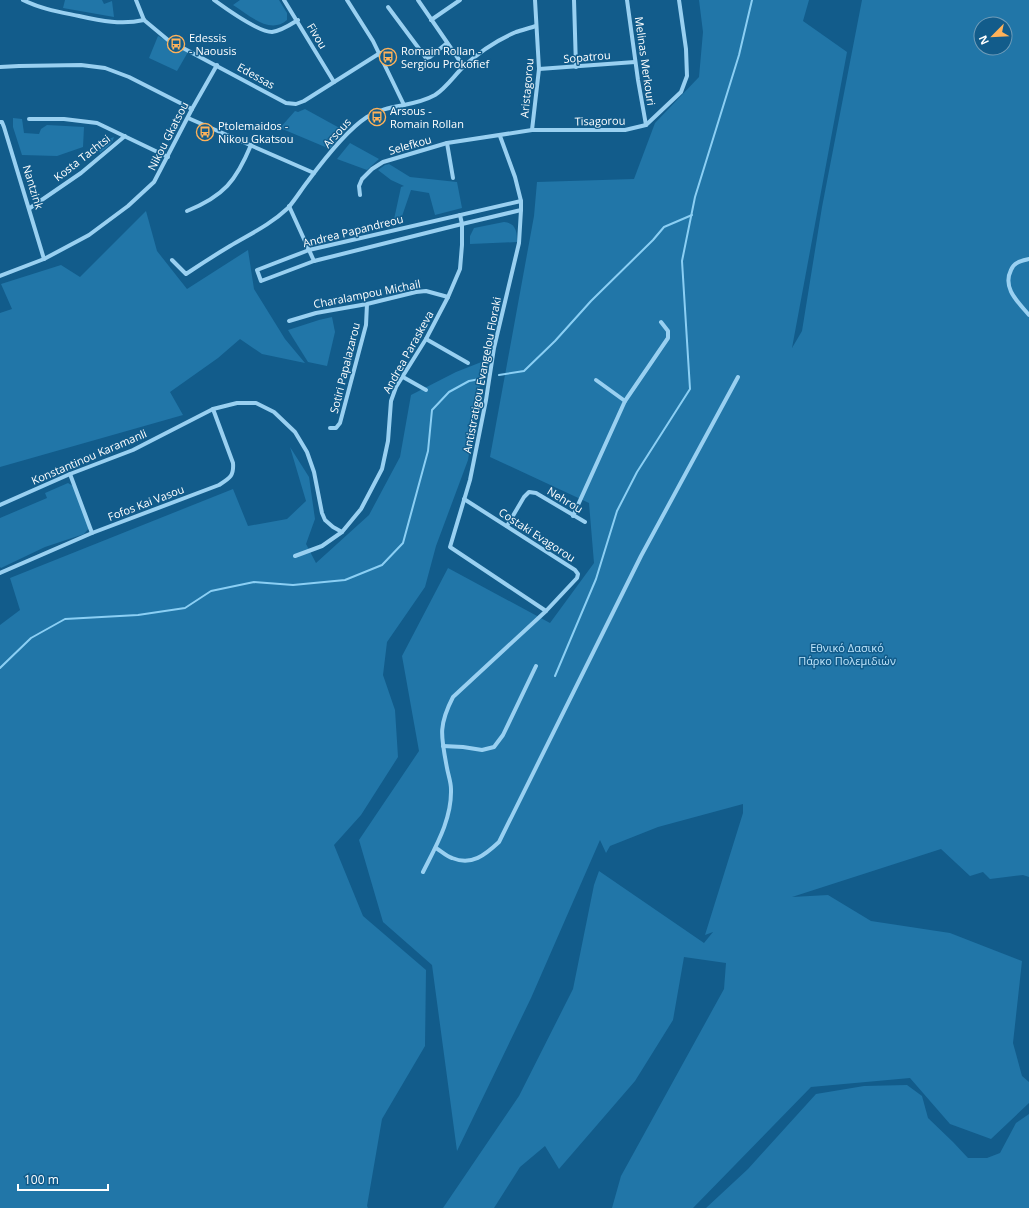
<svg xmlns="http://www.w3.org/2000/svg" width="1029" height="1208" viewBox="0 0 1029 1208" font-family="'Open Sans',sans-serif">
<style>
.green{fill:#2176a8;fill-rule:evenodd}
.lines{fill:none;stroke-linecap:round;stroke-linejoin:round}
.stream{stroke:#8bcff4;stroke-width:2}
.minor{stroke:#99d0f1;stroke-width:4}
.labels{text-anchor:middle;stroke-width:3;stroke-linejoin:round;paint-order:stroke}
.street-label{font-size:11px;fill:#fff;stroke:#125c8b}
.poi-label{font-size:11px;fill:#fff;stroke:#125c8b;text-anchor:start}
.park-label{font-size:11px;fill:#c0e6fc;stroke:#125c8b}
</style>
<rect width="100%" height="100%" fill="#125c8b"/>
<g class="green">
<path d="M65,0h37l2,4 8,-3 2,16 -51,-9z"/>
<path d="M240,0h39l8,13v7c-17,15 -38,-5 -54,-15z"/>
<path d="M699,0h110l-6,21 44,31 -55,296 10,-17 20,-124 40,-207h167v877l-6,-2 -33,4 -7,-7 -13,4 -29,-27 -149,48 36,-2 43,26 79,12 72,28 -9,82 9,33 7,6v21l-38,36 -41,-15 -40,-46 -99,9 -118,121h-81l9,-32 103,-187 2,-26 -42,-6 -11,63 -38,61 -76,88 -14,-23 -25,21 -26,41h-51l76,-112 54,-107 21,-104 5,-14 105,72 9,-11 -8,3 38,-122v-9l-85,23 -48,19 -4,7 -6,-13 -69,158 -74,153 -25,-186 -49,-43 -24,-82 60,-89 -17,-95 46,-88 102,55 44,-60 -5,-60 -99,-46 44,-241 3,-34 97,-3 21,-56 44,-46 4,-45zM981,24h24v24h-24z"/>
<path d="M158,36l30,16 -11,19 -28,-13z"/>
<path d="M305,109l40,22 -15,18 -50,-21 15,-17 3,1z"/>
<path d="M13,118l9,1 2,14 15,1 2,-5 6,-4 37,2 -1,20 -26,9 -35,-1 -9,-28z"/>
<path d="M114,137c-2,8 -8,11 -14,16l-3,-10z"/>
<path d="M350,143l29,16 -12,11 -30,-11z"/>
<path d="M389,164l21,13 47,5 5,26 -27,7 -6,-22 -18,-3 -11,32 -7,2 8,-37 3,-1 -13,-6 -13,-10 7,-5z"/>
<path d="M146,211l11,40 30,38 61,-39 6,39 31,50 20,24 -43,-9 -22,-15 -22,19 -48,34 13,23 -183,52v-154l12,-4 -11,-25 60,-19 19,12z"/>
<path d="M504,222c12,1 13,10 13,20l-47,2v-8l4,-8z"/>
<path d="M332,317l3,15 -8,34 -19,-4 -20,-32 31,-10z"/>
<path d="M484,361l-16,99 -32,86 -11,41 -38,55 -4,33 12,35 3,47 -37,58 -27,30 29,71 63,54 -1,76 -43,73 -15,87 1,2h-368v-583l20,-15 -10,-32 223,-89 15,37 39,-7 19,-18 -16,-54 19,30 6,42 -9,25 10,19 53,-48 31,-58 11,-62 45,-23z"/>
<path d="M68,483l5,3 16,42 -5,6 -39,13 -44,21 -1,-1v-49l47,-20 -2,-5z"/>
<path d="M907,1085l15,11 6,22 25,24 15,16h19l13,-5 16,-30 13,-9v94h-323l42,-39 68,-75 48,-8z"/>
</g>
<g class="lines">
<g class="stream">
<path d="M499,375l25,-4 31,-30 36,-40 62,-61 11,-13 28,-12"/>
<path d="M0,668l31,-30 34,-19 73,-4 47,-7 26,-17 43,-9 39,3 52,-5 37,-15 21,-22 25,-92 4,-41 17,-18 20,-11 16,-3"/>
<path d="M555,676l41,-97 21,-68 20,-39 53,-83 -8,-128 13,-64 44,-142 13,-55"/>
</g>
<g class="minor">
<path d="M23,0c18,9 37,12 56,16 22,5 43,9 65,4"/>
<path d="M136,0l8,20"/>
<path d="M214,0c11,8 45,32 58,32 9,-1 18,-7 26,-12"/>
<path d="M284,0l50,82"/>
<path d="M347,0l26,41 31,64"/>
<path d="M418,0l46,67"/>
<path d="M574,0l2,67"/>
<path d="M627,0l11,80 8,45"/>
<path d="M388,7l38,51 4,-1 17,-14"/>
<path d="M144,20l24,20 118,63 10,1 8,-3 76,-48"/>
<path d="M431,20l29,-20"/>
<path d="M0,67l19,-1 62,-1 24,3 24,9 63,32"/>
<path d="M539,69l96,-7"/>
<path d="M188,118l126,55"/>
<path d="M29,119h35l33,4 71,34"/>
<path d="M0,122h2l2,5 40,132"/>
<path d="M532,130l7,-61 -4,-69"/>
<path d="M500,136l15,41 6,24v9l-2,33 -25,105 -8,52 -16,80 -20,67 96,64"/>
<path d="M447,143l6,35"/>
<path d="M360,195l-1,-9 3,-7 10,-10 11,-7 64,-19 85,-13h93l21,-5 35,-33 6,-16 -1,-27 -7,-49"/>
<path d="M521,201l-212,49 -52,20 4,11 53,-20 148,-37 59,-14"/>
<path d="M289,206l25,55"/>
<path d="M30,208l51,-35 44,-37"/>
<path d="M187,211c37,-15 49,-30 64,-66"/>
<path d="M1029,259c-8,2 -15,3 -18,11 -9,18 7,32 18,45"/>
<path d="M172,260l14,14c15,-10 29,-19 44,-28 20,-12 40,-21 58,-38 7,-8 13,-18 20,-27 14,-19 39,-51 59,-64 22,-14 45,-9 68,-22 11,-7 19,-19 28,-28 15,-14 34,-27 53,-35 6,-2 14,-4 20,-6"/>
<path d="M0,276l44,-17 45,-24 39,-29 26,-24 38,-73 25,-44"/>
<path d="M289,321l27,-8 51,-9 49,-12 10,-1 22,6"/>
<path d="M426,339l42,24"/>
<path d="M403,377l23,13"/>
<path d="M596,380l29,21"/>
<path d="M330,428h6l4,-5 26,-98 1,-21"/>
<path d="M70,474l22,59"/>
<path d="M0,505l70,-31 63,-24 80,-41 24,-6h19l18,9 21,20 12,20 7,20 8,41 3,7 8,7 9,5"/>
<path d="M573,516l52,-115 43,-63v-7l-7,-9"/>
<path d="M507,526l17,-29 5,-5 7,1 49,29"/>
<path d="M295,556l27,-10 20,-14 19,-23 21,-40 6,-28 3,-40 5,-14 30,-48 22,-42 12,-28 2,-24v-21l-2,-9"/>
<path d="M0,573l92,-40 127,-48c11,-7 15,-9 14,-22l-20,-54"/>
<path d="M443,746l20,1 19,3 12,-3 9,-12 33,-69"/>
<path d="M436,848c5,3 10,8 16,10 20,8 33,-3 47,-16l142,-286 97,-179"/>
<path d="M423,872c13,-26 29,-53 28,-83 0,-7 -3,-15 -4,-21 -6,-32 -9,-42 6,-71l93,-86 31,-33 1,-4 -3,-4 -111,-71"/>
</g>
</g>
<defs>
<g id="bus-ring" transform="scale(0.9)"><circle r="9.5" fill="#125c8b" stroke="#ffb259" stroke-width="1.5"/><path d="M-5-6H5V4H4V6H2V4H-2V6H-4V4H-5ZM-3.5-4V0h7V-4ZM-3.5 1.2v1.5H-2V1.2ZM2 1.2v1.5H3.5V1.2Z" fill="#ffb259"/></g>
</defs>
<g fill-rule="evenodd">
<use href="#bus-ring" x="176" y="44"/>
<use href="#bus-ring" x="388" y="57"/>
<use href="#bus-ring" x="377" y="117"/>
<use href="#bus-ring" x="205" y="132"/>
</g>
<g class="labels">
<g class="street-label">
<text transform="translate(317 36) rotate(59)" y="4">Fivou</text>
<text transform="translate(587 57) rotate(-5)" y="4">Sopatrou</text>
<text transform="translate(645 61) rotate(82)" y="4">Melinas Merkouri</text>
<text transform="translate(256 76) rotate(29)" y="4">Edessas</text>
<text transform="translate(527 88) rotate(-85)" y="4">Aristagorou</text>
<text transform="translate(600 121) rotate(-1)" y="4">Tisagorou</text>
<text transform="translate(337 133) rotate(-48)" y="4">Arsous</text>
<text transform="translate(168 136) rotate(-63)" y="4">Nikou Gkatsou</text>
<text transform="translate(410 145) rotate(-16)" y="4">Selefkou</text>
<text transform="translate(82 158) rotate(-38)" y="4">Kosta Tachtsi</text>
<text transform="translate(33 187) rotate(73)" y="4">Nantzink</text>
<text transform="translate(353 231) rotate(-14)" y="4">Andrea Papandreou</text>
<text transform="translate(367 294) rotate(-11)" y="4">Charalampou Michail</text>
<text transform="translate(408 352) rotate(-61)" y="4">Andrea Paraskeva</text>
<text transform="translate(345 368) rotate(-76)" y="4">Sotiri Papalazarou</text>
<text transform="translate(482 375) rotate(-79)" y="4">Antistratigou Evangelou Floraki</text>
<text transform="translate(89 457) rotate(-23)" y="4">Konstantinou Karamanli</text>
<text transform="translate(565 500) rotate(31)" y="4">Nehrou</text>
<text transform="translate(146 503) rotate(-21)" y="4">Fofos Kai Vasou</text>
<text transform="translate(537 535) rotate(33)" y="4">Costaki Evagorou</text>
</g>
<g class="poi-label">
<text x="189" y="42">Edessis<tspan x="189" dy="13">- Naousis</tspan></text>
<text x="401" y="55">Romain Rollan -<tspan x="401" dy="13">Sergiou Prokofief</tspan></text>
<text x="390" y="115">Arsous -<tspan x="390" dy="13">Romain Rollan</tspan></text>
<text x="218" y="130">Ptolemaidos -<tspan x="218" dy="13">Nikou Gkatsou</tspan></text>
</g>
<g class="park-label">
<text x="847" y="652">Εθνικό Δασικό<tspan x="847" dy="13">Πάρκο Πολεμιδιών</tspan></text>
</g>
</g>
<g transform="translate(993 36) rotate(246)"><circle r="19" fill="#125c8b" stroke="#719db9"/>
<path d="M0-3L7 15L0 10L-7 15Z" fill="#ffb259"/>
<text y="-6" font-size="11" font-weight="bold" text-anchor="middle" fill="#ffffff">N</text>
</g>
<path d="M18 1184v6h90v-6" fill="none" stroke="#ffffff" stroke-width="2"/>
<text x="24" y="1184" font-size="12" fill="#ffffff" stroke="#125c8b" stroke-width="3" paint-order="stroke">100 m</text>
</svg>
